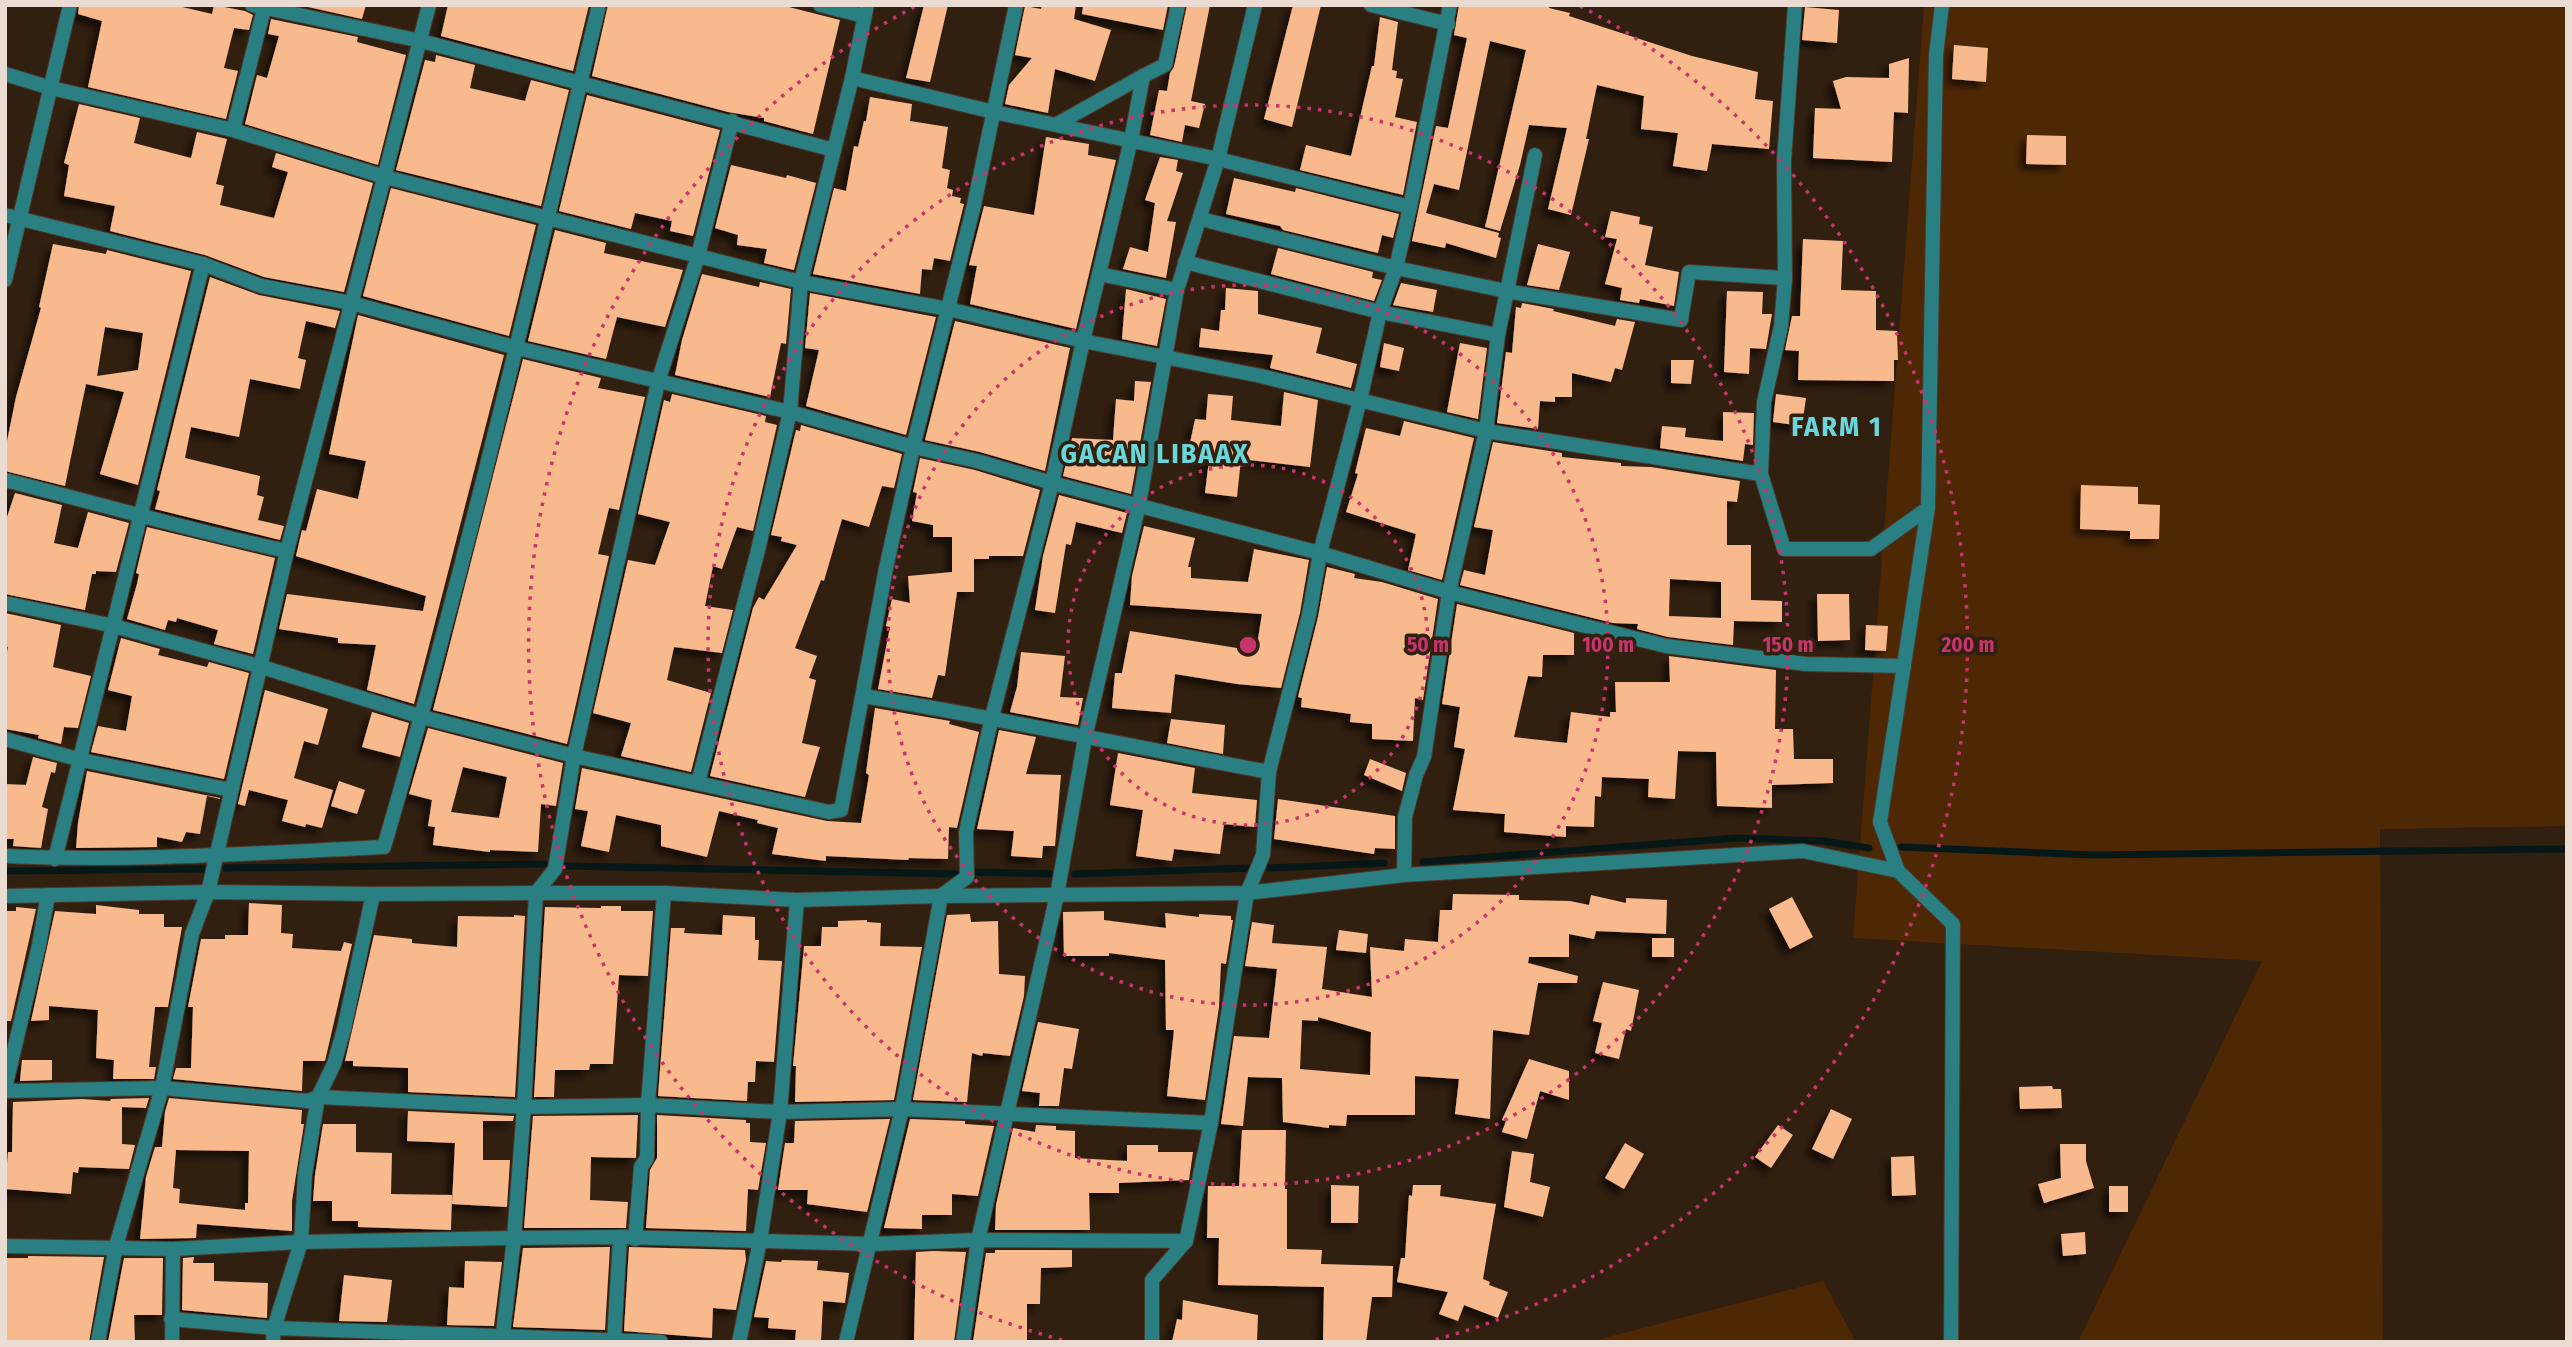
<svg xmlns="http://www.w3.org/2000/svg" width="2572" height="1347" viewBox="0 0 2572 1347" font-family="'Fira Sans Condensed',sans-serif">
<style>
.green{fill:#4e2805}
.lines{fill:none;stroke-linecap:round;stroke-linejoin:round}
.stream{stroke:#061717;stroke-width:7}
.building{fill:#f8ba8c;fill-rule:evenodd;filter:url(#shadow)}
.street-casing{stroke:#4b392b;stroke-width:16}
.street{stroke:#297f82;stroke-width:14}
.ring{fill:none;stroke:#c8356d;stroke-width:3.5;stroke-dasharray:3.5 7}
.labels{text-anchor:middle;stroke-width:7;stroke-linejoin:round;paint-order:stroke}
.district-label{font-size:28px;font-weight:bold;letter-spacing:2px;fill:#69d6d9;stroke:#311f10}
.centre{fill:#c8356d;stroke:#311f10;stroke-width:3.5}
.ring-label{font-size:21px;text-anchor:middle;font-weight:bold;fill:#c8356d;stroke:#311f10;stroke-width:7;stroke-linejoin:round;paint-order:stroke}
</style>
<defs>
<filter id="shadow"><feDropShadow dx="-6" dy="6" stdDeviation="3.5" flood-color="#0009"/></filter>
</defs>
<rect width="100%" height="100%" fill="#311f10"/>
<g class="green">
<path d="M1924,5h643v821l-187,3 3,513h-305l184,-381 -409,-23z"/>
<path d="M1823,1281l33,61h-267z"/>
</g>
<g class="lines">
<g class="stream">
<path d="M1901,847l193,8 473,-6"/>
<path d="M1423,862l314,-24 86,3 46,7"/>
<path d="M566,866l391,8"/>
<path d="M226,868l318,-4"/>
<path d="M1269,868l115,-5"/>
<path d="M5,871l198,-2"/>
<path d="M976,872l81,2"/>
<path d="M1075,874l174,-6"/>
</g>
</g>
<g class="building">
<path d="M79,5h95l38,9 2,-9 31,6 8,4 -4,15 -15,-2 -10,40 14,3 -12,48 -138,-32 14,-66 -24,-7z"/>
<path d="M299,5h67l-4,14z"/>
<path d="M448,5h141l-16,66 -132,-35z"/>
<path d="M608,5h173l59,15 -27,114 -49,-13v-3l-36,-6 -136,-36z"/>
<path d="M924,5h24l-18,77 -24,-4z"/>
<path d="M1042,5h34l-2,14 37,11 -16,51 -40,-12 -7,44 -43,-9 4,-19 23,-27 -17,-3 10,-49 16,3z"/>
<path d="M1083,5h85l-5,25 -81,-16z"/>
<path d="M1187,5h23l-19,96 14,3 -6,24 -14,-3 -3,17 -32,-7 9,-45 8,1 3,-18 4,-6z"/>
<path d="M1293,5h28l-29,122 -28,-8z"/>
<path d="M1459,5h91l-1,3 21,5 -1,3 123,40 66,16 -3,27 18,2 -4,48 -57,-5 -5,27 -34,-5 5,-33 -37,-4 3,-33 -47,-11 -11,54h3l-18,76 -23,-6 19,-81 -38,-3 -9,40 -20,66 -15,-4 41,-177 -36,-9 -31,149 -25,-6 -8,29 73,20 -1,4 3,1 -5,20 -50,-15 -1,5 -33,-7 24,-115 12,2 19,-90 -13,-3z"/>
<path d="M1805,7l34,3 -2,33 -35,-3z"/>
<path d="M1380,17l18,5 -6,48 5,1 -1,7 7,1 -8,38 22,5 -14,73 -103,-25 6,-25 45,11 21,-90h2z"/>
<path d="M271,19l87,18 -1,5 49,13 -28,110 -133,-41 12,-49 10,3 12,-42 -11,-2z"/>
<path d="M1954,45l34,3 -2,34 -34,-3z"/>
<path d="M436,55l39,10 -5,23 55,13 6,-21 38,10 -28,116 -145,-36 29,-110 10,2z"/>
<path d="M1909,58l-1,55 -14,-1 -2,50 -79,-4 2,-50 26,1 -8,-28 13,-4 43,1v-14z"/>
<path d="M587,95l133,35 -27,106 -23,-5 2,-10 -37,-8 -4,16 -72,-18z"/>
<path d="M870,97l42,7 -2,17 38,6 -6,41 8,2 -3,18 6,2 -1,6 9,2 -1,5 4,1 -14,57 -16,-3 -2,12 -10,-1 -2,25 -107,-20 21,-86 12,3 8,-45 4,1 6,-26h2z"/>
<path d="M79,104l61,14 -6,25 57,15 6,-26 30,7 -11,45 8,2 -4,19 54,13 14,-46 -16,-5 4,-14 97,30 -29,109 -80,-15 -59,-22 -95,-24 5,-25 -51,-10 5,-31 -5,-2z"/>
<path d="M2027,135l39,1v29l-40,-1z"/>
<path d="M1046,137l43,7 -1,11 28,5 -40,169 -106,-25 7,-38 -8,-1 15,-59 50,9z"/>
<path d="M1160,157l18,3 -2,11 7,2 -16,48 9,1 -10,56 -43,-9 7,-22 18,5 7,-49 -10,-3z"/>
<path d="M731,165l55,13 1,-3 29,8 -22,87 -30,-7 3,-14 -30,-4 1,-10 -23,-7z"/>
<path d="M1234,178l61,14 1,-4 103,26 -6,24 -11,-3 -4,18 -95,-23 -3,-4 -54,-12z"/>
<path d="M391,188l145,37 -27,111 -146,-40z"/>
<path d="M1611,211l29,6 -1,7 14,3 -8,38 34,7 -5,34 -34,-7 -1,4 -19,-3 2,-12 -17,-4 12,-45 -12,-2z"/>
<path d="M555,230l51,13 -2,10 79,17 -18,57 -48,-10 -11,42 -78,-18z"/>
<path d="M1803,239l40,2 -2,49 35,1v39l21,1 1,29h-4v21l-96,-1 1,-29 -14,-1 7,-34h8z"/>
<path d="M53,244l53,10 1,-4 84,21 -53,214 -38,-11 24,-82 -38,-8 -21,102 -60,-15v-20l11,-54 25,-89 -2,-1zM105,327l38,6 -5,37 -41,6z"/>
<path d="M1538,244l32,8 -11,38 -32,-5z"/>
<path d="M1278,248l95,24 -1,6 10,2 -8,21 -103,-27z"/>
<path d="M702,274l57,13 1,-5 31,7 -5,55 -5,-1 -11,54 -95,-22 7,-35z"/>
<path d="M210,277l49,18 81,16 -5,17 -29,-7 -8,37 8,2 -6,29 -50,-10 -11,58 -48,-10 -6,31 75,18 -3,19 7,2 -6,23 26,6 -4,14 -125,-31 5,-18 -3,-1z"/>
<path d="M1401,283l36,7 -4,22 -40,-7z"/>
<path d="M1226,288l32,3v23l64,14 -6,25 41,11 -6,24 -81,-20 3,-13 -74,-8 2,-19 18,3 2,-21h4z"/>
<path d="M1126,289l40,10 -9,47 -35,-7z"/>
<path d="M1727,291l36,1 -1,22h10l-6,35 -16,-1 -1,26 -25,-2z"/>
<path d="M810,293l126,24 -30,118 -100,-29 13,-56 -14,-2z"/>
<path d="M1522,303l32,6 -1,2 62,15 2,-7 18,3 -13,48 -7,-2 -4,14 -39,-9v24h-17v5l-15,-1 -2,28 -41,-6 9,-71 6,1 4,-46 5,1z"/>
<path d="M358,315l146,40 -90,349 -47,-14 9,-45 -38,-2v-5l-59,-9 8,-35 136,17 3,-15 -130,-40 6,-26 4,1 11,-42 41,10 8,-38 -37,-7z"/>
<path d="M955,321l115,27 -25,123 -65,-19 -55,-12z"/>
<path d="M1384,343l20,5 -5,23 -19,-4z"/>
<path d="M1460,343l27,5 -9,71 -31,-7z"/>
<path d="M523,359l78,19 -3,10 47,9 -26,113 -10,-2 -11,46 11,2 -42,188 -134,-34z"/>
<path d="M1671,360h23l-3,24 -20,-1z"/>
<path d="M1135,381l16,1 -20,112 -68,-18 9,-38 41,2 3,-41 18,2z"/>
<path d="M1284,392l34,8 -8,67 -69,-8 -4,38 -32,-4 4,-33 -11,-1v-5l-10,-1 7,-34 11,1 2,-26 25,2 -2,24 50,6z"/>
<path d="M672,394l94,22 -1,6 12,3 -24,106 -16,-4 -15,42 -9,-3 -8,40 28,4 -11,43 -48,-6 -7,33 44,13 -20,79 -70,-16 10,-33 -38,-10 35,-153 27,5 15,-43 -32,-8 26,-114 6,2z"/>
<path d="M1776,394l30,4 -4,28 -29,-4z"/>
<path d="M1723,412l31,1 -1,32 -8,-1 -2,17 -83,-13 2,-22 24,2 -1,9 38,4z"/>
<path d="M1404,421l70,17 -32,142 -34,-10 8,-36 -70,-22 12,-38 -3,-1 11,-45 34,8z"/>
<path d="M801,425l101,29 -8,34 -12,-2 -13,41 -27,-8 -18,62 -3,-1 -26,68 22,8 -8,22 7,2 -14,63 18,4 -15,50 -95,-21 43,-168 6,-11 5,3 33,-55 -16,-4 1,-4 -11,-2 25,-105 4,1z"/>
<path d="M1493,442l69,11v4l59,6v3l30,1 89,14 -3,21 -10,-1v44h24v55l31,1v21l-48,-1 -1,24 -65,-8 -31,-8 1,-5 -25,-1 -153,-38 4,-15 21,5 8,-45 -19,-3zM1670,579l51,3v36l-52,-2z"/>
<path d="M920,458l55,12 65,20 -17,66h-34v3h-15v33h-17l-12,84 -7,-1 -6,23 -54,-9 12,-62 -4,-1 6,-27 18,4 -2,-27 44,-4v-35h-19v-12l-21,-4 5,-28 -4,-1z"/>
<path d="M2081,485l57,2v17l22,1 -1,34h-29v-8l-50,-2z"/>
<path d="M15,493l47,12 -8,38 24,5 10,-36 41,11 -13,49 -20,-1v3h-4l-7,36 -80,-16v-71z"/>
<path d="M1059,495l68,18 -5,20 -46,-11 -5,23 -5,-1 -11,69 -20,-3 8,-54z"/>
<path d="M1144,526l51,12 -7,29h3v11l57,4 6,-33 55,11 -9,53 -19,75 -44,-4 -62,-10 -4,39 -59,-5 3,-35h7l8,-42 126,20 6,-37 -132,-9 2,-29z"/>
<path d="M147,527l128,31 -22,96 -39,-10 4,-14 -41,-12 -1,4 -8,-2 -3,10 -38,-11 10,-35 2,-10 -3,-1z"/>
<path d="M1327,567l28,7 -1,4 28,4 56,17 -15,101 -8,-2 -2,43 -41,-2v-15l-22,-2 1,-8 -50,-7 1,-9 -4,-1 20,-80z"/>
<path d="M1817,594h32l1,46 -32,1z"/>
<path d="M1457,604l117,29v22h-31l-1,22 -14,-1 -14,61 53,6 4,-31 39,5v-5h6l-1,-30h55l-1,-26 107,14 -1,59h18l1,30h39v24l-61,2v23l-55,-2 -1,-54 -38,-1 -3,48 -27,-2 1,-18 -47,-2 -1,20 -6,-1 -1,31 -28,-1v11l-62,-5 1,-18 -52,-4 12,-61 -11,-2 6,-40 -18,-3z"/>
<path d="M5,613l56,12 -8,42 38,9 -13,52 -14,-1 -3,17 -23,-6 1,-3 -34,-6v-67l3,-15 -3,-1z"/>
<path d="M1866,625l22,1 -2,25 -21,-1z"/>
<path d="M121,638l39,11 -2,6 49,12 2,-5 40,11 -25,106 -133,-27 7,-26 28,5 6,-35 -24,-6z"/>
<path d="M1021,652l44,4 -5,41 23,1 -5,27 -68,-13 7,-25z"/>
<path d="M265,690l63,19 -10,36 -14,-4 -10,37 39,12 -11,38 -16,-4 -1,3 -23,-6 6,-21 -39,-10 -4,16 -7,-2z"/>
<path d="M875,708l75,13 -1,3 30,8 -22,96 -8,-1 -1,32 -39,-1 -1,2 -82,-4v5l-54,-7 6,-26 -21,-5 1,-3 -39,-9 -12,46 -46,-11v-21l-45,-10 -7,37 -28,-6 7,-35 -13,-2 7,-41 245,53 34,2 8,-48 -3,-2z"/>
<path d="M372,712l37,11 -9,34 -38,-10z"/>
<path d="M1171,719l54,6 -2,29 -56,-11z"/>
<path d="M428,728l135,35 -7,43 -15,-2 -3,48 -48,-2v2l-57,-7 2,-18 -7,-1 4,-26 -23,-6zM463,767l44,10 -8,41 -48,-6z"/>
<path d="M999,730l37,7 -10,37 35,1 -6,71h-12l-1,12 -31,-2 3,-25 -37,-2z"/>
<path d="M1118,753l77,15 -3,25 65,7 -2,27 -31,-3 -4,30 -46,-5 -2,12 -36,-5 7,-46 -33,-5z"/>
<path d="M33,757l24,6 -2,10 -4,-1 -9,35 6,2 -7,39 -28,-2 1,-7h-9v-55l21,1z"/>
<path d="M1370,759l36,14 -4,18 -38,-16z"/>
<path d="M87,771l133,27v1l-13,-3 -7,38 -14,-2 -4,10 -25,-5v10l-81,1 2,-25z"/>
<path d="M339,781l26,9 -8,24 -26,-8z"/>
<path d="M1278,799l117,17v33l-20,-1 -1,6 -100,-15z"/>
<path d="M1453,894l66,1v5l51,1 19,4 2,-10 35,8v-5l41,2 -1,34 -70,-3 -2,8 -25,-5v23h-40l-1,6 50,13 -1,7h-39l-9,52 -36,-5 -3,89 -35,-5 4,-35 -44,-3v39h-68l-1,11 -17,-1v3l-46,-6 -1,-44 -34,-1 -5,49 -22,-2 13,-88 35,2 8,-69 -32,-3 7,-44 22,3 -2,18 55,4 -5,42 50,8 -2,-50 34,4 1,-12 33,3 2,-32h12zM1318,1017l53,15 -1,43 -70,-6 2,-49 16,1z"/>
<path d="M1792,897l21,40 -23,12 -21,-40z"/>
<path d="M249,903l33,2 -1,28 12,1 -1,14 49,3 3,-9 8,2 -27,117h-22l-1,30 -129,-12 3,-11h15l2,-61h-5l13,-68h24v-4h23z"/>
<path d="M96,905l43,5v4h25v13h18l-14,80h-13l-6,60h7l-2,12h-41l1,-19 -18,-2 2,-48 -49,-4v14l-18,1 24,-110 41,3z"/>
<path d="M601,906h20v5h32l-5,65 -29,-1 -6,89h-23l-1,6h-34l-1,27h-20l11,-190 56,1z"/>
<path d="M16,907l20,2 -25,112h-6v-110h11z"/>
<path d="M1104,911v9l62,8 -1,-15 34,4v-3l32,2v4h2l-7,44 -5,-1 -2,44 -14,93 -38,-4 7,-66h-8l-1,-70 -56,-7v3h-45l-1,-44z"/>
<path d="M970,914l1,8 27,-1 1,53 26,2 -1,20 -14,60 -27,-3 -1,3 -10,-3 -5,49 -54,-2 34,-185z"/>
<path d="M514,915l11,1 -10,181 -107,-5v-24l-55,-2v-5h-8l29,-126 38,4v4l45,4 1,-31 56,1z"/>
<path d="M723,915l32,2v23h4l-1,20 24,1 -8,101 -18,-1 -1,21h-7l-1,19 -89,-5 13,-168h14l-1,5 38,2z"/>
<path d="M867,920v2l14,1 -1,23 42,1 -28,153 -99,2 1,-36h-3l11,-120h17l1,-19h16v-6z"/>
<path d="M1339,930l29,4 -2,19 -30,-3z"/>
<rect x="1652" y="938" width="22" height="19"/>
<path d="M1603,982l36,8 -8,41 -5,-2 -7,30 -24,-6 7,-30 -9,-2z"/>
<path d="M1038,1022l41,7 -7,40 -8,-1 -5,38h-20l1,-13 -18,-2z"/>
<path d="M1529,1059l40,12v29l-29,-9 -13,48 -25,-7 4,-11 -4,-1z"/>
<path d="M22,1060h30v20l-32,1z"/>
<path d="M2052,1086l1,3h8l1,19 -42,1 -1,-22z"/>
<path d="M149,1098l-3,10 -24,-1v37l13,1 -6,24 -50,-2 -1,6 -5,-1 -2,22 -66,-5 3,-37h4l1,-50 69,-3 28,2 1,-2z"/>
<path d="M169,1098l133,12 -1,14h3l-12,77v30l-95,-7 -1,14 -56,1 6,-62 9,-30h7l3,-35zM176,1150l73,1 -1,52h-3v7l-66,-7 1,-14 -7,-1z"/>
<path d="M1831,1109l21,10 -19,40 -21,-10z"/>
<path d="M408,1111l106,5 -1,5h-30v39h27l-3,47 -55,-3 3,-61 -48,-2z"/>
<path d="M638,1115l-2,43 -45,-1 -1,43 38,2 -2,26h-102l9,-112z"/>
<path d="M657,1115l89,5v3h4v19l16,1 -8,47 -10,-1 -2,42 -100,-3 4,-58 7,-12z"/>
<path d="M890,1119l-23,93 -60,-8 1,-14h-30l7,-47h9l1,-22z"/>
<path d="M910,1119l55,2v3l29,2 -16,70 -26,-2v21h-30v14l-38,-1z"/>
<path d="M323,1124h33v28l36,1 -1,41 61,1 -1,35 -93,-3v-6h-26v-20h-19l2,-26z"/>
<path d="M1036,1125l20,1v4l19,1v27l52,3v-16h31v7h35l-4,28 -70,3v10h-30l1,37h-95l1,-25 17,-77 22,4z"/>
<path d="M1778,1125l15,10 -22,33 -16,-11z"/>
<path d="M1242,1130h44l-1,59h2v60l35,1 -1,14 72,2 -1,31h-20l-6,45h-43l1,-55 -106,-2 1,-47h-12l1,-52h31z"/>
<path d="M1625,1143l19,11 -20,35 -19,-11z"/>
<path d="M2060,1144h26v17l8,27 -50,15 -6,-19 23,-6z"/>
<path d="M1512,1151l22,3 -4,28 20,5 -7,30 -39,-10z"/>
<path d="M1914,1156l2,39 -24,1 -1,-39z"/>
<path d="M1331,1185l28,1 -1,37h-27z"/>
<path d="M1413,1185h28l-1,11 56,8 -13,75 7,3 -1,3 19,7 -10,26 -34,-13 -6,16 -19,-7 9,-22 -51,-10 4,-24h4l4,-63 3,1z"/>
<rect x="2109" y="1186" width="19" height="26"/>
<path d="M2085,1232l1,22 -23,2 -2,-22z"/>
<path d="M610,1247l-5,83 -92,-3 10,-79z"/>
<path d="M629,1247l116,3 1,10 -10,50 -23,-2 -1,30 -88,-7z"/>
<path d="M995,1250h77v17l-31,1 -1,36h-13v38h-54l13,-89h9z"/>
<path d="M933,1251l33,1 -12,90h-40l2,-90z"/>
<path d="M28,1256l76,1 -15,85h-84v-84h23z"/>
<path d="M194,1257l-1,6h21v18l54,2 -1,35 -85,-8 1,-52z"/>
<path d="M124,1258h39l-1,57h-28l1,27h-27z"/>
<path d="M782,1260l36,1 -1,9 32,3 -4,30 -22,-2 -2,41h-26l1,-12 -28,-2 1,-10 -15,-1 12,-56 15,1z"/>
<path d="M465,1261l37,1 -8,64 -47,-1 2,-38 15,1z"/>
<path d="M344,1275l48,5 -5,42 -48,-1z"/>
<path d="M1183,1300l75,15 -1,27h-85l5,-23 5,1z"/>
</g>
<g class="lines">
<g class="street-casing">
<g id="street">
<path d="M252,5l169,36 413,109"/>
<path d="M820,5l44,11"/>
<path d="M1371,5l77,19"/>
<path d="M1795,5l-11,156 1,117 -4,48 -17,76 -3,72 23,75h87l57,-41"/>
<path d="M5,74l46,14 182,42 152,47 416,105 147,27 135,32 178,35 225,55 275,43"/>
<path d="M852,78l142,34 224,47 192,48"/>
<path d="M1057,124l86,-48"/>
<path d="M233,130l32,-125"/>
<path d="M5,215l198,49 58,22 90,17 166,45 273,64 123,35 64,14 75,22 268,70 129,39 217,54 140,18 98,2"/>
<path d="M1201,219l195,49 110,23 175,29 8,-48 96,6"/>
<path d="M1185,262l195,50 118,23"/>
<path d="M1099,274l78,16"/>
<path d="M5,280l65,-275"/>
<path d="M5,480c94,24 187,51 282,71"/>
<path d="M5,603l109,23 145,40 163,51 152,39 255,56 12,-2 45,-242 27,-121 61,-242 42,-200"/>
<path d="M863,696c136,22 270,51 406,76"/>
<path d="M5,739l76,21 150,30"/>
<path d="M698,783l60,-233 32,-138 11,-130 51,-204 15,-73"/>
<path d="M5,856c126,6 253,-3 379,-9 81,-278 147,-560 215,-842"/>
<path d="M55,859l148,-595"/>
<path d="M1898,871l55,53 -2,418"/>
<path d="M1404,875l1,-58 11,-42 8,-18 25,-165 37,-161 12,-96 37,-180"/>
<path d="M5,896l203,-4 165,2 163,-1h128l133,7 144,-4 306,-3 157,-18 399,-24 95,20 -18,-49 48,-314 8,-453 6,-50"/>
<path d="M5,1088l34,-143 9,-50"/>
<path d="M5,1091l157,-3 146,13 10,-4 206,10 124,-2 132,7 122,-3 309,14"/>
<path d="M635,1239l6,-72 6,-9 1,-53 16,-212"/>
<path d="M5,1246l168,3 128,-7 213,-4 106,-1 251,7 107,-4 208,1"/>
<path d="M171,1319l103,9 387,14"/>
<path d="M98,1342l18,-96 46,-158 30,-154 16,-42 79,-341 142,-546"/>
<path d="M172,1342l1,-93"/>
<path d="M273,1342l1,-14 27,-86 4,-68 13,-77 16,-33 10,-35 29,-135"/>
<path d="M502,1342l12,-104 10,-131 12,-214 19,-24 19,-113 84,-374 40,-126 34,-135"/>
<path d="M614,1342l6,-105"/>
<path d="M739,1342l21,-101 20,-129 17,-212"/>
<path d="M846,1342l56,-233 39,-213 26,-19 -1,-45 26,-115 60,-234 31,-142 48,-201 12,-64 22,-11 13,-60"/>
<path d="M963,1342l15,-102 79,-345 28,-157 54,-234 38,-214 41,-131 37,-154"/>
<path d="M1152,1342v-62l34,-39 25,-118 36,-230 16,-38 6,-83 40,-157 11,-62 40,-153 20,-88 16,-44 14,-61 40,-202"/>
</g>
</g>
<use href="#street" class="street"/>
</g>
<g class="ring">
<circle cx="1248" cy="645" r="180"/>
<circle cx="1248" cy="645" r="360"/>
<circle cx="1248" cy="645" r="540"/>
<path d="M1062 1340A720 720 0 0 1 916 6M1580 6A720 720 0 0 1 1434 1340"/>
</g>
<g class="labels">
<g class="district-label">
<text x="1837" y="436">FARM 1</text>
<text x="1155" y="463">GACAN LIBAAX</text>
</g>
</g>
<circle cx="1248" cy="645" r="10" class="centre"/>
<g class="ring-label">
<text x="1428" y="652">50 m</text>
<text x="1608" y="652">100 m</text>
<text x="1788" y="652">150 m</text>
<text x="1968" y="652">200 m</text>
</g>
<rect width="2572" height="1347" fill="none" stroke="#eadcd3" stroke-width="14"/>
</svg>
